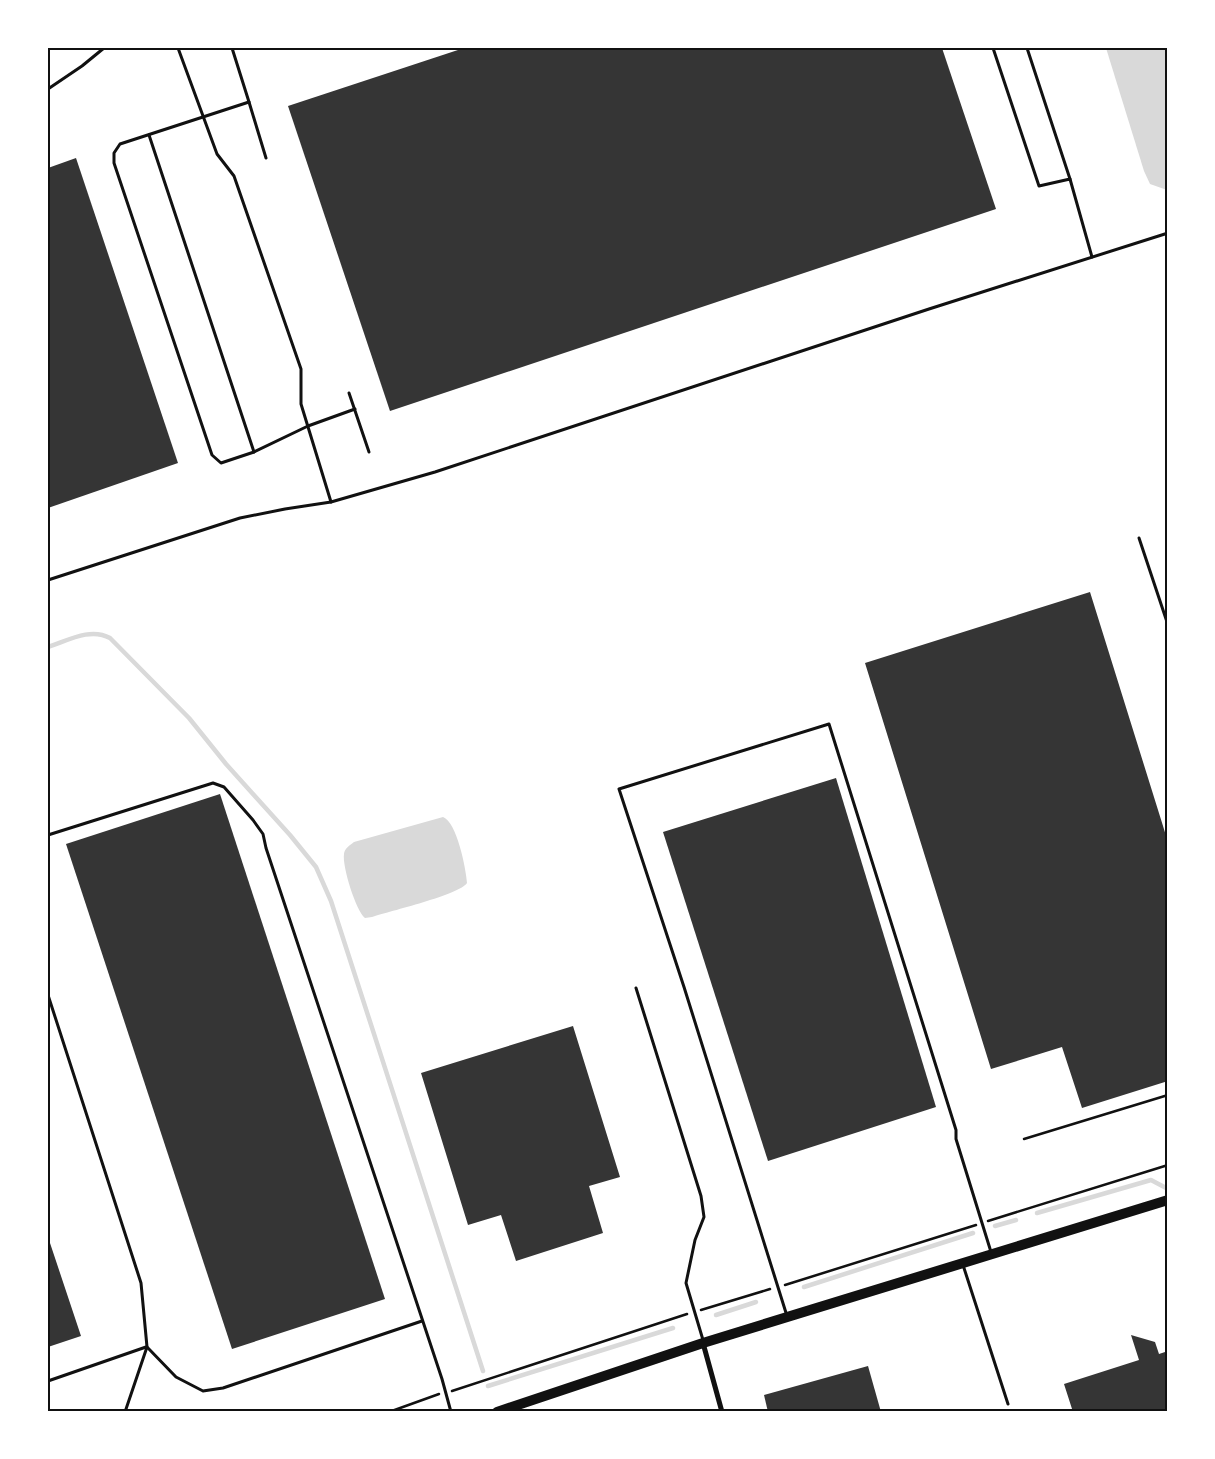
<svg xmlns="http://www.w3.org/2000/svg" width="1215" height="1459" viewBox="0 0 1215 1459" font-family="Signika,sans-serif">
<style>
.water{fill:#d9d9d9}
.lines{fill:none;stroke-linecap:round;stroke-linejoin:round}
.stream{stroke:#d9d9d9;stroke-width:4.5}
.building{fill:#353535}
.path{stroke:#111;stroke-width:2.5}
.service{stroke:#111;stroke-width:3}
.minor{stroke:#111;stroke-width:5}
.secondary{stroke:#111;stroke-width:10}
.neatline{fill:none;stroke:#111;stroke-width:2}
</style>
<rect width="100%" height="100%" fill="#fff"/>
<g class="water">
<path d="M1106,48h61v142l-17,-6 -6,-13z"/>
<path d="M443,817c14,5 23,52 24,66 -8,12 -77,28 -95,34l-7,1c-9,-7 -23,-52 -21,-64 0,-5 6,-9 10,-12z"/>
</g>
<g class="lines">
<g class="stream">
<path d="M48,647c19,-6 42,-20 62,-9l79,80 37,46 64,71 26,32 15,34 152,470"/>
<path d="M1037,1213l114,-33 17,9"/>
<path d="M995,1226l21,-6"/>
<path d="M804,1287l169,-54"/>
<path d="M716,1315l40,-13"/>
<path d="M488,1386l185,-58"/>
</g>
</g>
<g class="building">
<path d="M464,48h478l54,161 -606,202 -102,-305z"/>
<path d="M76,158l102,305 -130,45v-340z"/>
<path d="M1090,592l78,250v239l-86,27 -20,-61 -71,22 -126,-406z"/>
<path d="M836,778l100,329 -168,54 -105,-329z"/>
<path d="M220,794l165,505 -153,50 -166,-505z"/>
<path d="M573,1026l47,151 -31,9 14,47 -87,28 -15,-46 -33,10 -47,-152z"/>
<path d="M48,1237l33,99 -33,11z"/>
<path d="M1131,1335l24,7 4,12 9,-3v61h-95l-9,-28 75,-24z"/>
<path d="M868,1366l13,46h-113l-4,-17z"/>
</g>
<g class="lines">
<g class="path">
<path d="M1024,1139l144,-44"/>
<path d="M988,1221l180,-56"/>
<path d="M785,1285l191,-60"/>
<path d="M701,1310l69,-21"/>
<path d="M452,1391l235,-77"/>
<path d="M389,1412l50,-18"/>
</g>
<g class="service">
<path d="M178,48l39,106 17,22 67,193v35l30,98"/>
<path d="M232,48l17,54 -129,42 -6,9v10l98,292 9,8 33,-11 54,-26 47,-17"/>
<path d="M993,48l46,138 31,-7 22,78"/>
<path d="M1027,48l43,131"/>
<path d="M48,89l34,-23 22,-18"/>
<path d="M249,102l17,56"/>
<path d="M149,135l105,317"/>
<path d="M349,393l20,59"/>
<path d="M1139,538l29,87"/>
<path d="M48,580l192,-62 45,-9 46,-7 104,-30 494,-163 239,-76"/>
<path d="M48,835l165,-52 11,4 29,33 10,14 3,14 176,531 9,33"/>
<path d="M636,988l65,208 3,21 -9,23 -9,43 17,57"/>
<path d="M48,995l93,288 6,64 -22,65"/>
<path d="M963,1265l45,139"/>
<path d="M787,1316l-103,-329 -65,-198 210,-65 127,406v9l35,113"/>
<path d="M147,1347l29,30 27,14 20,-3 199,-67"/>
<path d="M48,1381l98,-34"/>
</g>
<path class="minor" d="M703,1343l19,69"/>
<path class="secondary" d="M497,1412l206,-69 465,-143"/>
</g>
<rect width="1215" height="1459" fill="none" stroke="#ffffff" stroke-width="98"/>
<rect x="49" y="49" width="1117" height="1361" class="neatline"/>
</svg>
